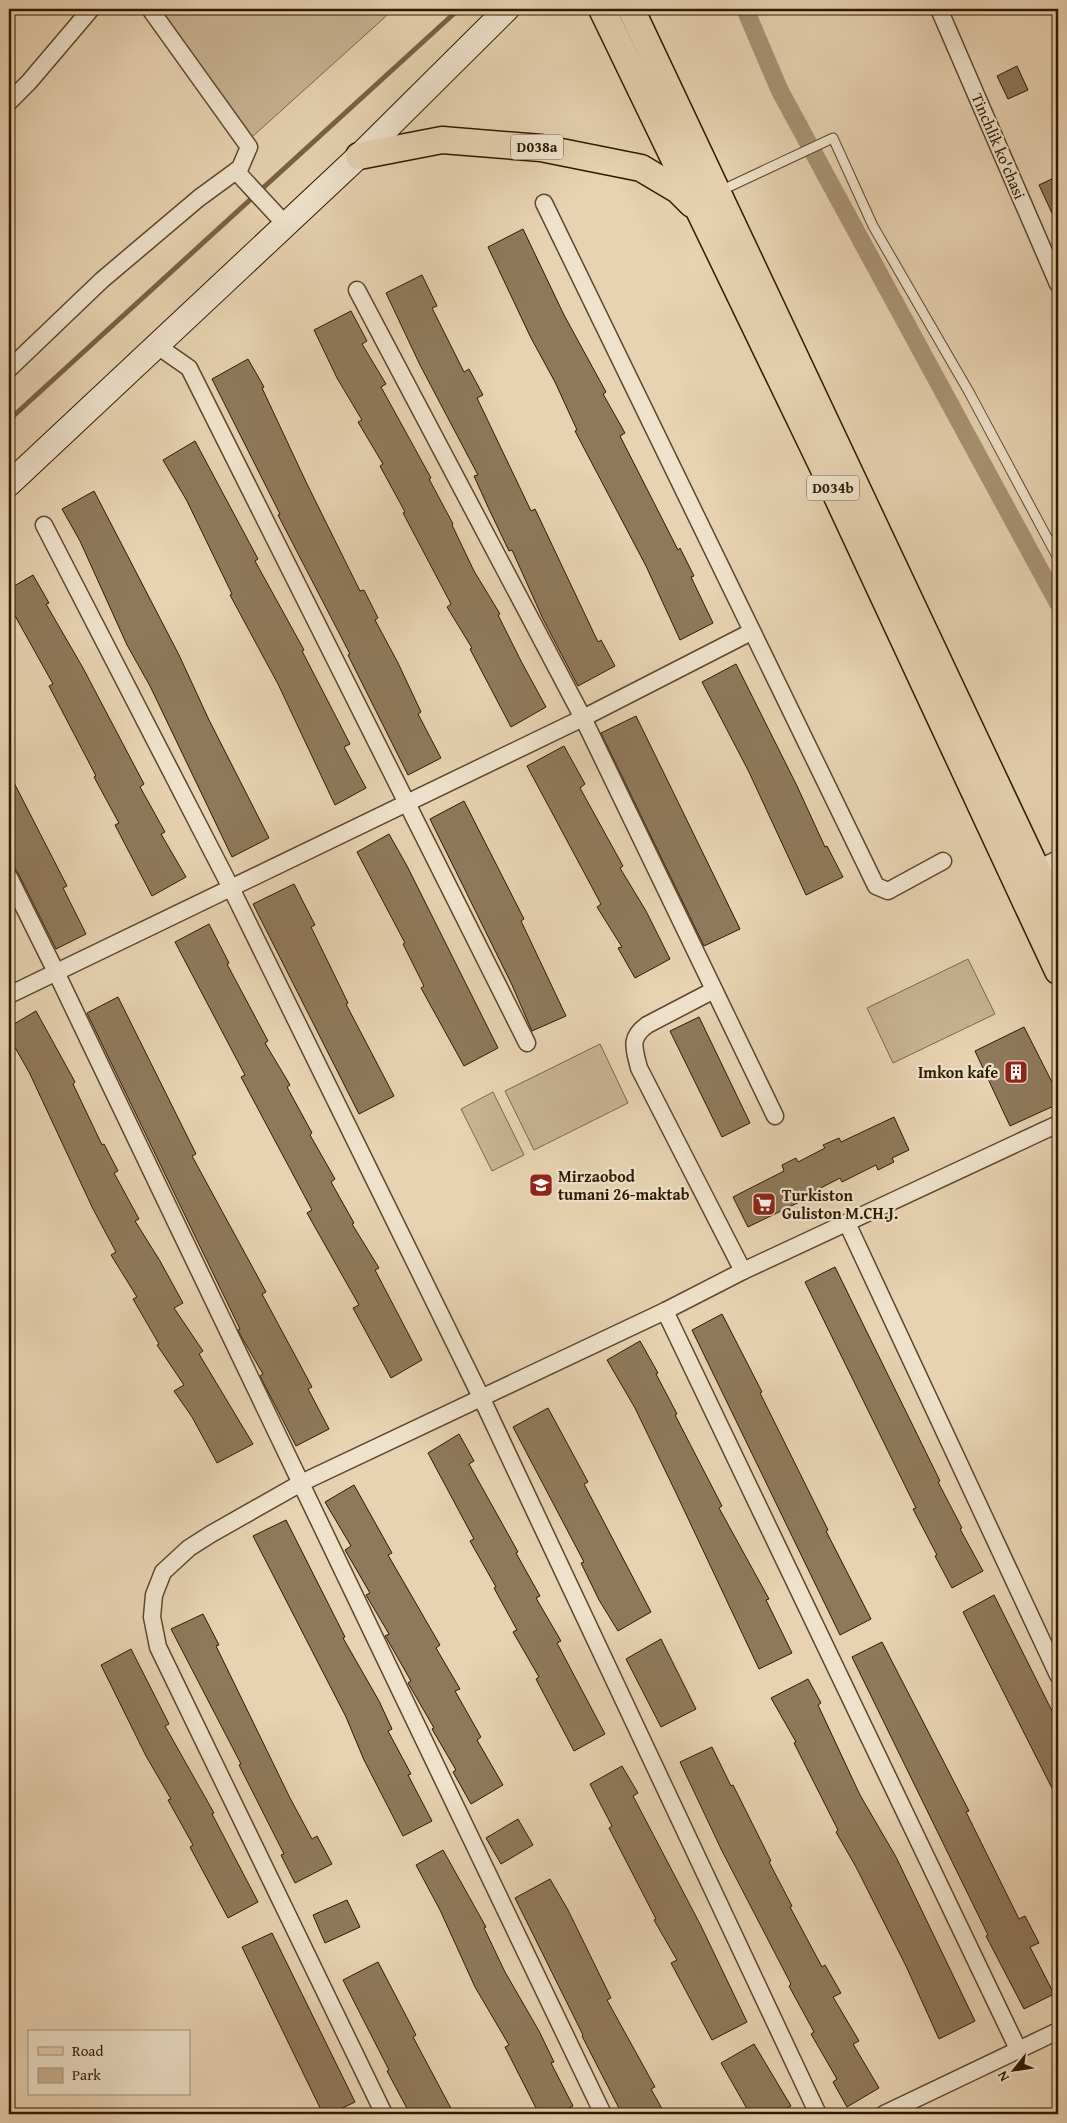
<svg xmlns="http://www.w3.org/2000/svg" width="1067" height="2123" viewBox="0 0 1067 2123" font-family="'Gentium Book Plus',serif">
<style>
.green{fill:#c8b393;stroke:#7c664a}
.lines{fill:none;stroke-linecap:round;stroke-linejoin:round}
.stream{stroke:#786246;stroke-width:5}
.canal{stroke:#a89375;stroke-width:18}
.building{fill:#8f795c;stroke:#2f1900}
.service-casing{stroke:#5d472c;stroke-width:11}
.minor-casing{stroke:#5d472c;stroke-width:19}
.secondary-casing{stroke:#2f1900;stroke-width:26}
.primary-casing{stroke:#2f1900;stroke-width:29}
.service{stroke:#efe2cc;stroke-width:9}
.minor{stroke:#efe2cc;stroke-width:16}
.secondary{stroke:#efe2cc;stroke-width:24}
.primary{stroke:#e7d2b1;stroke-width:26}
.labels{text-anchor:middle;stroke-width:4.5;stroke-linejoin:round;paint-order:stroke}
.shield{fill:#efe2cc;stroke:#69553d;stroke-width:1}
.shield-label{font-size:15px;font-weight:bold;fill:#2f1900}
.street-label{font-size:16px;fill:#2f1900;stroke:#efe2cc}
.poi-label{font-size:16px;font-weight:bold;fill:#2f1900;stroke:#efe2cc;text-anchor:start}
</style>
<rect width="100%" height="100%" fill="#e7d2b1"/>
<filter id="stains"><feTurbulence type="fractalNoise" baseFrequency=".004" numOctaves="4"/><feColorMatrix values="0 0 0 0 .2 0 0 0 0 .09 0 0 0 0 .02 0 0 0 .5 -.17"/></filter>
<radialGradient id="worn" r=".72"><stop offset=".6" stop-color="#630" stop-opacity="0"/><stop offset="1" stop-color="#630" stop-opacity=".3"/></radialGradient>
<g class="green">
<path d="M156,9h238l-142,128z"/>
<path d="M968,959l27,55 -102,49 -26,-55z"/>
<path d="M600,1044l28,59 -94,47 -29,-59z"/>
<path d="M493,1092l31,63 -32,16 -31,-62z"/>
</g>
<g class="lines">
<path class="stream" d="M9,420l450,-411"/>
<path class="canal" d="M745,9l35,82 278,512"/>
</g>
<g class="building">
<path d="M1017,66l11,24 -20,9 -11,-23z"/>
<path d="M1058,176v50l-19,-41z"/>
<path d="M523,229l41,86 42,77 -3,2 22,39 -5,3 58,114 2,-2 14,28 -3,1 22,46 -33,17 -34,-74 -71,-135 2,-1 -22,-48 -24,-44 -43,-91z"/>
<path d="M422,275l15,31 -5,2 32,64 5,-3 14,26 -6,3 54,113 4,-2 63,133 3,-2 14,26 -37,20 -35,-67 -31,-69 -3,1 -21,-44 -14,-31 4,-1 -58,-110 -34,-72z"/>
<path d="M351,311l16,30 -5,3 24,40 -5,3 50,91 -2,1 24,45 -1,1 22,46 26,43 -2,1 24,48 24,44 -35,20 -41,-78 2,-1 -25,-41 4,-3 -48,-91 2,-1 -25,-46 3,-2 -25,-42 4,-2 -25,-42 -23,-48z"/>
<path d="M248,359l16,28 -2,1 45,96 53,107 4,-1 14,28 -3,2 23,43 23,49 -3,2 23,44 -33,17 -60,-120 2,-1 -72,-139 2,-1 -68,-135z"/>
<path d="M195,441l63,118 -3,2 49,89 -2,1 48,93 -6,3 22,41 -31,17 -57,-121 -48,-89 2,-1 -45,-93 -24,-41z"/>
<path d="M94,491l85,164 30,65 60,118 -37,19 -82,-171 -23,-41 -47,-104 -18,-32z"/>
<path d="M33,575l16,28 -3,1 37,64 61,116 -4,3 25,45 -4,2 25,43 -34,19 -37,-71 4,-2 -25,-46 2,-1 -47,-90 4,-2 -44,-79v-16z"/>
<path d="M736,664l61,122 28,61 2,-1 16,31 -37,18 -58,-125 -46,-88z"/>
<path d="M636,716l104,213 -36,17 -103,-213z"/>
<path d="M564,746l21,38 -5,4 43,78 -3,2 26,43 24,48 -35,19 -17,-30 4,-1 -25,-40 4,-3 -74,-138z"/>
<path d="M9,773l58,113 -4,2 23,46 -30,15 -38,-76 -9,-13z"/>
<path d="M464,801l60,118 -3,2 45,95 -34,15 -20,-46 -82,-166z"/>
<path d="M389,834l18,32 91,182 -34,18 -43,-78 3,-2 -21,-42 2,-1 -48,-91z"/>
<path d="M294,884l21,41 -4,2 37,76 -2,1 48,92 -35,18 -106,-210z"/>
<path d="M209,924l20,39 -2,1 41,77 -3,2 25,42 -3,2 25,46 -2,2 25,44 -4,3 23,41 -2,1 27,44 -4,2 47,90 -31,18 -38,-70 6,-3 -52,-92 5,-3 -71,-133 4,-2 -70,-133z"/>
<path d="M118,997l78,157 -4,2 74,136 -4,2 50,93 -4,2 21,40 -33,17 -36,-70 3,-2 -22,-38 -3,-6 2,-1 -153,-316z"/>
<path d="M36,1011l39,71 -2,2 29,61 2,-1 14,27 -4,2 25,46 -4,2 25,40 23,42 -9,5 29,43 -4,3 54,90 -36,19 -25,-46 -18,-26 10,-6 -27,-40 2,-1 -26,-45 4,-2 -26,-42 5,-3 -23,-43 -64,-137 -20,-35v-10z"/>
<path d="M699,1017l51,106 -28,14 -52,-106z"/>
<path d="M1024,1027l34,67v10l-48,22 -35,-75z"/>
<path d="M894,1117l15,33 -17,8 2,4 -16,8 -2,-5 -34,17 -2,-4 -25,13 1,3 -68,33 -15,-30 51,-26 -2,-6 14,-7 2,4 27,-14 -2,-3 16,-7 2,4z"/>
<path d="M835,1267l105,214 -2,1 24,46 -2,1 23,42 -31,17 -17,-32 2,-1 -24,-46 3,-1 -111,-226z"/>
<path d="M722,1314l40,78 -2,1 68,137 -2,1 45,88 -31,16 -148,-305z"/>
<path d="M640,1341l18,32 -2,1 21,40 -2,1 47,91 -3,2 50,91 -3,1 26,53 -33,16 -82,-174 -42,-87 -28,-48z"/>
<path d="M548,1408l40,74 -4,2 67,128 -33,19 -19,-31 -18,-37 3,-1 -71,-135z"/>
<path d="M459,1434l15,27 -5,3 49,88 -2,1 24,43 -4,2 25,43 -4,2 48,91 -31,17 -38,-72 3,-2 -26,-45 4,-2 -23,-42 2,-1 -26,-46 4,-2 -46,-86z"/>
<path d="M354,1485l38,68 -4,2 52,90 -4,3 24,41 -5,2 26,46 -4,3 26,45 -32,19 -18,-32 3,-2 -24,-41 2,-1 -26,-45 3,-2 -24,-42 -2,-3 4,-2 -23,-39 4,-2 -25,-43 6,-4 -26,-44z"/>
<path d="M286,1520l59,117 -2,1 36,63 13,28 -4,2 23,43 -3,1 24,46 -29,15 -39,-76 -18,-43 -93,-181z"/>
<path d="M994,1595l64,128v77l-95,-188z"/>
<path d="M203,1614l16,31 -3,1 74,152 22,41 5,-3 15,28 -37,19 -14,-28 3,-1 -45,-89 2,-1 -70,-135z"/>
<path d="M661,1639l35,70 -35,18 -35,-68z"/>
<path d="M882,1642l87,169 -3,1 53,107 6,-3 14,27 -9,4 24,47 -30,15 -38,-73 2,-1 -136,-278z"/>
<path d="M131,1649l38,75 -4,2 49,87 -2,1 46,88 -30,16 -38,-71 3,-2 -25,-45 3,-1 -25,-43 -45,-91z"/>
<path d="M808,1679l13,24 -3,2 42,90 36,62 79,164 -36,18 -33,-73 -50,-99 -20,-35 2,-2 -44,-87 2,-1 -25,-44z"/>
<path d="M712,1747l19,39 2,-1 38,76 -2,1 23,44 -2,1 32,60 3,-2 16,28 -8,4 26,44 -6,3 26,44 -32,19 -14,-25 4,-3 -26,-45 3,-2 -25,-46 2,-2 -69,-133 -42,-89z"/>
<path d="M622,1766l16,27 -5,3 68,130 46,96 -35,18 -41,-77 6,-3 -23,-40 2,-1 -47,-91 3,-2 -22,-42z"/>
<path d="M518,1819l15,26 -32,19 -15,-26z"/>
<path d="M443,1850l43,77 -2,1 21,44 34,59 15,31 -3,1 22,43 -16,8h-18l-34,-67 4,-2 -34,-58 -35,-77 -24,-45z"/>
<path d="M550,1879l18,31 43,88 -4,2 48,87 -4,2 14,25h-43l-40,-78 1,-1 -68,-137z"/>
<path d="M347,1900l13,27 -35,16 -12,-28z"/>
<path d="M272,1933l83,169 -25,12h-7l-81,-167z"/>
<path d="M378,1962l38,73 -3,2 41,77h-44l-23,-43 2,-1 -46,-90z"/>
<path d="M754,2044l37,62 -15,8h-26l-29,-51z"/>
</g>
<g class="lines">
<g class="service-casing">
<path id="service" d="M720,191l113,-53 40,88 96,166 89,166"/>
</g>
<g class="minor-casing">
<g id="minor">
<path d="M939,9l119,275"/>
<path d="M9,102l20,-20 62,-73"/>
<path d="M236,171l49,53"/>
<path d="M544,203l332,683 12,5 55,-30"/>
<path d="M357,290l226,428 192,398"/>
<path d="M156,345l33,23 338,675"/>
<path d="M9,369l93,-89 97,-82 41,-30 9,-21 -99,-138"/>
<path d="M44,525l187,363 250,509 337,717"/>
<path d="M1036,870l22,-11"/>
<path d="M9,877l47,95 547,1142"/>
<path d="M714,990l-67,35c-18,13 -13,23 -8,43l104,203"/>
<path d="M9,995l574,-277 168,-86"/>
<path d="M847,1223l211,452"/>
<path d="M665,1311l353,738"/>
<path d="M384,2114l-226,-467 -6,-30 2,-22 9,-23 26,-24 22,-14 90,-51 364,-172 78,-40 315,-147"/>
<path d="M884,2114l174,-83"/>
</g>
</g>
<g class="secondary-casing">
<path id="secondary" d="M9,484l350,-328 148,-147"/>
</g>
<g class="primary-casing">
<g id="primary">
<path d="M602,9l233,483 223,479"/>
<path d="M631,9l427,906"/>
<path d="M359,156l83,-16 99,8 100,20 37,22 14,14"/>
</g>
</g>
<use href="#service" class="service"/>
<use href="#minor" class="minor"/>
<use href="#secondary" class="secondary"/>
<use href="#primary" class="primary"/>
</g>
<defs>
<g id="building-square" transform="scale(1.25)"><rect x="-9" y="-9" width="18" height="18" rx="4" fill="#8f2418" stroke="#efe2cc"/><path d="M-4-6H4V6H1V3H-1V6H-4ZM-2.5-4.3h1.7v1.8h-1.7ZM.8-4.3h1.7v1.8H.8ZM-2.5-1h1.7V.8h-1.7ZM.8-1h1.7V.8H.8Z" fill="#fff"/></g>
<g id="school-square" transform="scale(1.25)"><rect x="-9" y="-9" width="18" height="18" rx="4" fill="#8f2418" stroke="#efe2cc"/><path d="M0-5L7-2L0 1L-7-2ZM-4 1L0 2.5L4 1V4Q0 6-4 4Z" fill="#fff"/></g>
<g id="supermarket-square" transform="scale(1.25)"><rect x="-9" y="-9" width="18" height="18" rx="4" fill="#8f2418" stroke="#efe2cc"/><path d="M-6-5.5h2.5l.6 2H6L4.5 2H-2.5L-4.4-4H-6ZM-1.5 3.2a1.3 1.3 0 1 0 .1 0ZM3 3.2a1.3 1.3 0 1 0 .1 0Z" fill="#fff"/></g>
</defs>
<g fill-rule="evenodd">
<use href="#building-square" x="1016" y="1072"/>
<use href="#school-square" x="541" y="1185"/>
<use href="#supermarket-square" x="764" y="1204"/>
</g>
<g class="labels">
<g class="shield">
<rect x="511" y="134.5" width="52" height="25" rx="4"/>
<rect x="807" y="475.5" width="52" height="25" rx="4"/>
</g>
<g class="shield-label">
<text x="537" y="152">D038a</text>
<text x="833" y="493">D034b</text>
</g>
<g class="street-label">
<text transform="translate(999 146) rotate(67)" y="6">Tinchlik ko'chasi</text>
</g>
<g class="poi-label">
<text x="998" y="1078" text-anchor="end">Imkon kafe</text>
<text x="558" y="1182">Mirzaobod<tspan x="558" dy="18">tumani 26-maktab</tspan></text>
<text x="782" y="1201">Turkiston<tspan x="782" dy="18">Guliston M.CH.J.</tspan></text>
</g>
</g>
<rect width="1067" height="2123" fill="none" stroke="#e7d2b1" stroke-width="30"/>
<rect x="10" y="10" width="1047" height="2103" fill="none" stroke="#2f1900" stroke-width="2.5"/>
<rect x="15" y="15" width="1037" height="2093" fill="none" stroke="#2f1900"/>
<rect x="28" y="2030" width="162" height="65" fill="#efe2cc" stroke="#a2927a"/>
<rect x="38" y="2047" width="25" height="8" fill="#e7d2b1" stroke="#a2927a"/>
<text x="72" y="2056" font-size="15" fill="#2f1900">Road</text>
<rect x="38" y="2068" width="25" height="15" fill="#c8b393" stroke="#a2927a"/>
<text x="72" y="2080" font-size="15" fill="#2f1900">Park</text>
<g transform="translate(1014 2070) rotate(240)" stroke="#efe2cc" stroke-width="4" paint-order="stroke">
<path d="M0-4L9 19L0 12L-9 19Z" fill="#2f1900"/>
<text y="-8" font-size="14" font-weight="bold" text-anchor="middle" fill="#2f1900">N</text>
</g>
<rect width="100%" height="100%" filter="url(#stains)"/>
<rect width="100%" height="100%" fill="url(#worn)"/>
</svg>
